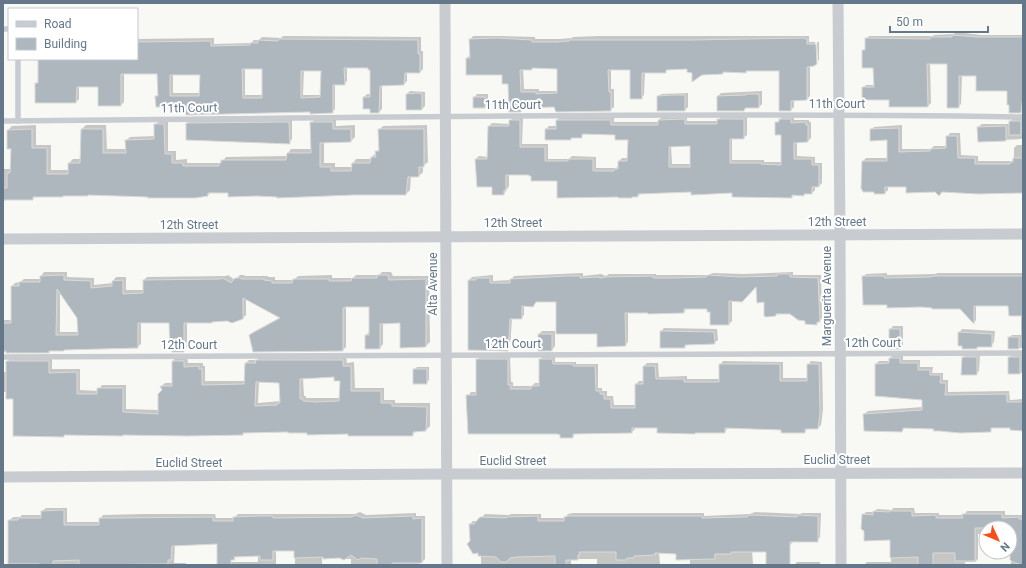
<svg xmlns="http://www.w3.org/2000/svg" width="1026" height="568" viewBox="0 0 1026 568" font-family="Roboto,sans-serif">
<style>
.shadow{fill:#0003;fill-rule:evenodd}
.building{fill:#aeb7bd;stroke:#dadad8;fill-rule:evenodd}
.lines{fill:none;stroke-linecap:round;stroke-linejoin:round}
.lane{stroke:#c8ccd0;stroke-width:5.5}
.street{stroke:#c8ccd0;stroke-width:11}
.labels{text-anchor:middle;stroke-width:4;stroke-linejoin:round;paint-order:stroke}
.street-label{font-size:12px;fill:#64788a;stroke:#fff}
</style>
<rect width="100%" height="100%" fill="#f8f8f5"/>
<g class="shadow">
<path d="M956,32l25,3h42v74l-2,3 -13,-22 -32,-15h-14l-1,29 -3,3 -10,-44h-18l1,40 -3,3 -38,-7 -27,-11 3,-3h9l-1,-18 -11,-16 3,-3v-9l3,-3h64l1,-1 20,-1z"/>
<path d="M283,36l138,1v14h2v18l-3,3h-13v9l-3,3 -22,1v24l-3,3 -8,-4 -7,-11 3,-3h4v-25l-3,-2h-21v14l-3,3h-9v25l-3,3 -146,-4 -9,-2 -21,-10 3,-2 -1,-21h-34v29l-3,3 -22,-19h-20v13l-3,3 -40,-18 3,-4v-21h98v-20l77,-1v6l37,-1 3,-3h5l3,-3 19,1zM245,68h18v27h-18zM304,70h18v25h-19zM173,74h28l-1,19h-27z"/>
<path d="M473,36h28l34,1v2h25l12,-1 1,-1 26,-1h210v6h6l1,21 -6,3v30l-3,3 -13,1v7l-3,3 -11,-40h-32l-2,2 -21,-1 -2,2 -30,-1 -5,-4 -20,1 -3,3h-20l-1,23 -3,3 -10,-29h-20v20h3v18l-4,3 -55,-4 -32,1 -3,4 -11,-28 -6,-9h-36v-16l3,-3v-15zM533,67l25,1v23h-19v-2h-15l-1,-20h9z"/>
<path d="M817,42h2v18l-1,1z"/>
<path d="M410,91l15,1v14l-3,3 -15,-15z"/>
<path d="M762,91v13l-3,3h-12l-3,3 -26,-14 3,-3z"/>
<path d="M688,93v14l-3,3 -27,-13 3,-3z"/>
<path d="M477,94h11v10l-3,3 -11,-9z"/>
<path d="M523,117l-1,27h26v15h21l3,-3 24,1v11h20l3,-2v-5l3,-3h6l1,-19 -13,-5h-32l-3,3h-9l-2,2 -24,-10 3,-3h8v-6l3,-3h54v5h45v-2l3,-3h25v4h31l3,-4h26v18l-4,3h-11v22h32v2h18v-28l-6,-11 7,-6h11v3h15v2h2v16l-3,3 -11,1v14l18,1v6h7v20l-3,3h-4v4l-3,3 -18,1 -2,3 -59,-5 -41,-1 -51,2 -3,3h-19l-89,-22h-21v12l-5,8 -28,-35 3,-3 9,1 1,-31 3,-3 18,1v-3l3,-3zM691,145v19h-19l-1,-18z"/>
<path d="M336,118v8l19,-1v12l-4,4 -27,1v21h11v4h17l1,-4 3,-4h16v-2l8,-9 -1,-18 4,-4 44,-1 1,37 -5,4v6l-4,4h-8l-1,14 -4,4 -128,2 -49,-4h-18l-3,3 -95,-1 -78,2 -2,3h-26l-4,3v-33h8l1,-21 -4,-18 4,-4 24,-1v20h15v25h18v-7l4,-4h8l1,-30 4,-4h20l1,24h20l-1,-8 4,-4 25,-1v-11l4,-4 9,-1v31h8v9l11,-1v4h34l5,-6 61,-1 1,-3 3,-4h21l-1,-26 4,-4z"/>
<path d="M1013,118h10v19l-2,2 -42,2 -1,-14 4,-3h28v-2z"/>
<path d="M292,120v19l-3,4 -102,-19 3,-3z"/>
<path d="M902,125v24h29l3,-3h13v-9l3,-4h10l1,22 17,1v5h34l2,-2v-11l3,-3h6v47l-87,-1 -29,-5h-19v4l-3,3 -22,-32 3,-3h22v-19l-17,-9 3,-3z"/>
<path d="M44,272h23v5l27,1v7l19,-2v-2l3,-4h10v13h18v-10l3,-3 79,-1 2,-1 7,5 5,-5h4l1,1h23v1h7v3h19l4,-4 34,-1v3h21l3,-3h23l3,-3h9l2,4h36l1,66 -4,4 -25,-24 -18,1v21l-3,4 -14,-13 3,-3 1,-26h-24v41l-3,3 -93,-15 3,-3 28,-15 -35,-18v16l-4,4 -55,3v25l-4,4 -13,-29h-29v22l-4,3 -72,2 -1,1h-14l-1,2h-46v-32h9v-34l3,-3 5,-1 4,-3h17v-3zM60,292l18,25 1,15h-19z"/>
<path d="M793,272v3h28l1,43 -6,6 -26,-11h-13l-1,2 -11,-14 -8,-17 -25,16v21l-3,3 -21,-16h-21l-3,4h-56v30l-3,3 -27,-13 -41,-31h-20l-5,5 -8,-1v10l-3,3h-9l-2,29 -3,3 -38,-1 -1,-65v-3l4,-4 21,-2v6l18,-1 3,-4 69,-3v3l18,-2 5,2 3,-2h47v1h52l5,-2 30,1z"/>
<path d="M887,273v2l48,-1 3,-1h85v75h-14v-10l3,-3h9v-20l-12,-10h-33v15l-2,3 -14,-15 -72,-4 -25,-27 3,-3z"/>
<path d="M893,326h10v19l-3,3 -10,-18z"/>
<path d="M664,328l53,1 1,11 -4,3 -26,1 -4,3h-23v-16z"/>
<path d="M962,329l33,2 -1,11 -3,4h-12l-2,2 -18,-15z"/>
<path d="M542,331h13v15l-3,4 -13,-16z"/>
<path d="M1023,354v19l-14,-1v-14l3,-3z"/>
<path d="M893,355h10v5h17v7h13l-1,6h11v7h5v12l61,-1 1,9 13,-1v31l-12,-3h-18l-3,4 -55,-3h-30l-3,3 -38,-17 4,-3 55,-4v-8l-47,-4v-31l3,-3h11v-3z"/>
<path d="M966,355h14l-1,16 -3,3 -13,-16z"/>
<path d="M543,356h12v6h21v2h22v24h4v3h5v5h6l1,9h22v-21l3,-3h5v-15l3,-3h11l1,14 28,-1v3h33v-14l3,-4 60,1v16h25v-13l3,-4 11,1 1,47 -2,16 -3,3h-10l-3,4 -23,-3 -54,-2 -3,5 -67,-5h-23v2l-3,3 -56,1 -4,4 -11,-3 -93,-38 3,-4h6v-32l3,-3h30l1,25h2v4h19l3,-3h5v-23z"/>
<path d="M176,357h11l1,6h15v3h2v15h40l1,-18 3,-3h8l3,-3h86l1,6 7,-1 1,26h29v12h11v3h35v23l-4,4 -10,1 -4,4 -104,-3 -19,-1 -44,1 -2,2h-178l-1,2 -57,-44h-4v-20h4v-10l4,-4h41v11h28v21l18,1 4,-6h24v24l33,1 4,-20 -2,-3 4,-4h8v-22zM335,376l6,4 -1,18h-34v-2h-2l-1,-18zM259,382h21l1,19 -23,2z"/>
<path d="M417,367h12v13l-3,3 -12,-13z"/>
<path d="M46,508h21v14h33v-3l3,-4 41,-1h71l1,4h18l4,-4h117l5,-2 6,3 50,-2v3h9v43l-3,3h-3v3h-68v-6h-9l-2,-2 -18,1v7h-27v-15h-19v15h-57l3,-3h36v-17l-40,-2 -43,2 -1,18h12v2h-163l-14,-44 4,-4h7l2,-2h20v-4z"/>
<path d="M893,508h21l1,5h24v2h25l3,-4h38v4h18v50h-12l-1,-37h-24v5l-8,1v25l-3,3h-10v3h-101l3,-3h24v-23l-28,-24 3,-3h8l3,-3 15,1z"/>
<path d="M755,512l45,2 2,-1h19l-1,24 -3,4 -24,1 -3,3 -38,4 1,16h-63v-7l-13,-5 -18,-1 1,13h-63v-6h-26v6h-90v-10l-10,-14 -1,-17 3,-3h5l7,-7 24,1 2,-1h30v4h24l3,-4 5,-1h131v3l46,-2z"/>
<path d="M797,562h23v3h-26z"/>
</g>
<g class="building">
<path d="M952,35l25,2h46v58l-2,18h-12v-8h-2v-14h-31v-15h-17v32h-12v-44h-20l1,43h-39v-7h-27v-13h12l-1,-19h-11v-18h3v-12l65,1v-2h22z"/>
<path d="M497,38l35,2v2h24l13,-1v-1h121l113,-2 4,1v5h9l1,20 -3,2 -7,1v33l-16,1v10h-12v-40h-33v2l-23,-1v2l-21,1 -10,7v-9l-5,-1v-3l-21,1v3h-24v26h-12v-29h-22l1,22h2v19l-55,1 -2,-5 -32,1 -1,4h-12l-1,-28h-6v-9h-36v-17h4l-1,-19zM532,68l25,1v24l-21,1v-2h-15l-1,-22h12z"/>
<path d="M279,39l139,1v14h2v19h-15l-1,12 -24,1 -1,27h-9v-4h-7v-12h7v-27h-2v-2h-24l1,17h-12v28l-23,1v-2l-124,3 -1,-6h-9v-2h-20l-1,-11h3l-1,-22h-36v32h-23v-19h-21l-1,16h-41v-20h3v-24h99v-17l74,-1v5l39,-1v-2h8v-3l20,1zM242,69h20v29h-19zM301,71h20l-1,26 -19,1zM170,75h30l-1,21h-29z"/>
<path d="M418,93l4,1v16h-16v-16z"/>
<path d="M746,94h13v14h-14l-1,3h-27v-15l29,-1z"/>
<path d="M672,95h13v16h-28v-15z"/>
<rect x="473" y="97" width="12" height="11"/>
<path d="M685,119v5h32v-5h27v20h-14v24h31v1l20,1v-30h-6v-13h4v-3h12v4l15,-1v3h2v17l-14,1v16h18v6h7v22h-7v7h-8v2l-12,-1v3l-60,-1v-4l-41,2v-3l-53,2v3h-6v1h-14v-1l-61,1v-17h-26v-5h-2v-1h-23v15h-2v5h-12v-8h-15l-2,-28h12l1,-33h21v-6h11v27h25v14h23v-2h25v12h21v-2h4v-8h9l1,-21h-13v-5l-33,-1v4h-11v2h-26v-11h11v-9h55v5h47v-5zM690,146v21h-21v-20z"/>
<rect x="1009" y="121" width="12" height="14"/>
<path d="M289,122l1,22 -104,-4v-17z"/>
<path d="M310,122h23v7h18v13l-31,1v24h11v4h20l1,-8h18l1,-6h5l-1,-6h4l-1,-22h46v38h-5v10h-11l-2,18h-53l-76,3v-1l-20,-1 -29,1v-4h-20v3l-13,2h-48l1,-1 -60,-2v1h-25v1h-30v3h-30v-12h4v-15h3l1,-24h-4v-19l25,-1v19h15v26h21v-11h12l1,-34h22v24h23l-1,-13 29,-1v-15h10l1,30h7v9h11v3h36v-3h2v-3h65l1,-7h24z"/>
<path d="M1006,126v15l-28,1 -1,-15z"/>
<path d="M899,128v24l31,-1v-2l16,-1v-12h11l1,22h17v6h35v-2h3v-4h10v35l-45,1 -36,-2 -3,4 -4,-4 -29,1v-6h-21v7h-11v-2h-11l-2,-4 1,-27h25v-21l-17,1v-12z"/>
<path d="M777,274h13v3l28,1 2,44h-3v3l-12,-1v-3l-7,-1 -8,-6h-14v2l-10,1 -2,-1v-14l-7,1 -1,-16 -14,15 -13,-1v24h-19v-13h-3v-3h-23v4l-36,1v-1h-23l1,33 -29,1v-13h-41v-32h-20l-3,5 -11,-1v13h-12l-2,32 -40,-1v-70h8v-2h14v5h20v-4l57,-3h13v2l17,-1 5,1 3,-1 48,-1v2h22l31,-1v-1l3,-1 31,2 37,-1z"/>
<path d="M64,275v5l27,1v7l21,-2v-5l11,-1v14l20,-1v-13l78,-1 2,-1 8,5 4,-5h5l1,1h23v1l8,1v2h20l1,-4h36v2h22l1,-3h25v-3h11l1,5 37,-1v68l-26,1v-25l-20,1v25h-15v-14h4v-28h-24v1h-2v43l-90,1 -4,-17 31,-17 -37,-20v21l-11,4 -5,-2 -15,1v1h-28v29h-12v-2h-2l-1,-27h-31v25l-74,2v1h-15v2h-43v-2h-3v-28h8v-37h8v-4h21v-6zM57,289l20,29 1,17h-22z"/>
<path d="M862,276h22l1,2 46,-1 3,-1h89v40h-14l-1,-10h-34v18l-14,-15h-28v-1l-11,-1 -34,1v-3h-24z"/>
<rect x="889" y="329" width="11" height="20"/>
<path d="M660,331l54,1 1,12 -30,1v3h-25z"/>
<path d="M958,332l34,2v13h-15v2h-15v-3h-4z"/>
<rect x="538" y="334" width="14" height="17"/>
<rect x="1008" y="337" width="11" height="12"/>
<path d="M962,357h15v18h-16z"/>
<rect x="1008" y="357" width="12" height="17"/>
<path d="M889,358h11v5h18v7h12v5h11l-1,8h6l-1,12 62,-1v8h16v29l-13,-1v-2h-19v4l-31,1 -21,-2h-6l1,-2 -31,-1 -1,4 -38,-1 -1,-17 59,-4v-10l-47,-4v-32l14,-1z"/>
<path d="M476,359h32v26h3l-1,4h21v-3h8v-27h13l1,5h20v2h22l1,25h4v3h4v5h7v9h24v-24h8v-18h12l1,13h28v3h35v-18h61v17h27v-17h12l1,49 -2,16h-13v4h-24v-3l-56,-2v5h-30v1l-38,-1v-5h-25v5l-59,1v4h-13v-3l-3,-1h-89l-2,-39h10z"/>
<path d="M255,360h88v6h8v25h30v12h11v3l35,1 -1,24 -13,1v4h-65v-2l-41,1v-2h-19v-1l-45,1v2l-56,1 -64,-1v1l-59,-1v2l-51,-1v-37h-7v-38h43v12l28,-1v22h20v-6h26v24l35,2v-20l4,-4 -2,-4h12v-25h12v6l15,-1v3h3v16l42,-1 1,-21h11zM334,377v4h6l-1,20 -23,1 -13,-1v-2h-3v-20zM256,382l23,1 1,20h-2l-1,2 -22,1z"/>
<rect x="413" y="369" width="14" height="15"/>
<path d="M64,510v15h35v-7h17l97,-1v4h20v-4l26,-1h14v2l78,-1 5,-2 7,3 50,-2v3l9,-1v45h-30v2h-15v-6l-16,-1 -3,2 -7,-5 -7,5 -5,-2 -16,1v-2l-29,1v-7h-21v9h-13v-4l-26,1 1,3h-4v5h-14v-21l-45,2 -1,14h-3v4l-89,1v-5l-26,1v4h-14v-1h-31v-44h10v-2h23v-7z"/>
<path d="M873,511l16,1v-1h23v5l24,-1v3h27l-1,-4h40v4l17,-1v2h4v46l-8,-2 -5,-3v-32h-35v33h-20v-8h-22v12h-15v-8l-28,1v-18l-26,1v-10l-3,-2 1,-15 11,1z"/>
<path d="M751,515l46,2v-2l21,1v26h-28v23h-24v-13h-35v2h-16v5l-39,1v-6l-21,-1v2l-21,1v2h-7l-1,2h-10v-8h-37l1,3h-2v5h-12v5h-11v-9l-39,1 -6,1 -4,4h-5l-5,-5 -18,-1v-3l-5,1 -6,-10 3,-3 -1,-17h5l6,-7 26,1 1,-1 31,-1v5h26v-4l5,-1h133v2l45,-1v-1z"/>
</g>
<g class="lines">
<g class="lane">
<path d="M3,29h6"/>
<path d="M3,121c340,-3 680,-9 1020,-4"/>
<path d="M18,121v-62"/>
<path d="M3,357l1020,-4"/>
</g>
<g class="street">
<path d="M445,3l2,562"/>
<path d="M838,3l2,231 1,331"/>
<path d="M3,239l1020,-5"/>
<path d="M3,477l444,-3 576,-1"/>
</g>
</g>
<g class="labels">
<g class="street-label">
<text x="837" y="108">11th Court</text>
<text x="513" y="109">11th Court</text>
<text transform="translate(189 108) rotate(-1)" y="4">11th Court</text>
<text x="837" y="226">12th Street</text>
<text x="513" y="227">12th Street</text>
<text x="189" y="229">12th Street</text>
<text transform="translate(433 284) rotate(-90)" y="4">Alta Avenue</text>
<text transform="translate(827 296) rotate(-90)" y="4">Marguerita Avenue</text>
<text x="873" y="347">12th Court</text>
<text x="513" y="348">12th Court</text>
<text x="189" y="349">12th Court</text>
<text x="837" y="464">Euclid Street</text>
<text x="513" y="465">Euclid Street</text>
<text x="189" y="467">Euclid Street</text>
</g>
</g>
<rect width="1026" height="568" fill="none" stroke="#64788a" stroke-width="8"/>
<rect x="8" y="8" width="130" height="52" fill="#ffffff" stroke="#c1c9d0"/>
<rect x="16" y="21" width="20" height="6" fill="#c8ccd0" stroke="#c1c9d0"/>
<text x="44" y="28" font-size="12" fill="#64788a">Road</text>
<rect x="16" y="38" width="20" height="12" fill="#aeb7bd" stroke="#c1c9d0"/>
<text x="44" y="48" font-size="12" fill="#64788a">Building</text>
<g transform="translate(998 540) rotate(134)"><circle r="19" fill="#ffffff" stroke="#c1c9d0"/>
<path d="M0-3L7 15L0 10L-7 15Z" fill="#f64f18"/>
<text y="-6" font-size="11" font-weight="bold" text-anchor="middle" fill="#64788a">N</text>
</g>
<path d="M890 26v6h98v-6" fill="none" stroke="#64788a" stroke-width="2"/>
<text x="896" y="26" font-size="12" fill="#64788a" stroke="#ffffff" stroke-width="3" paint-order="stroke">50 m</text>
</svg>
